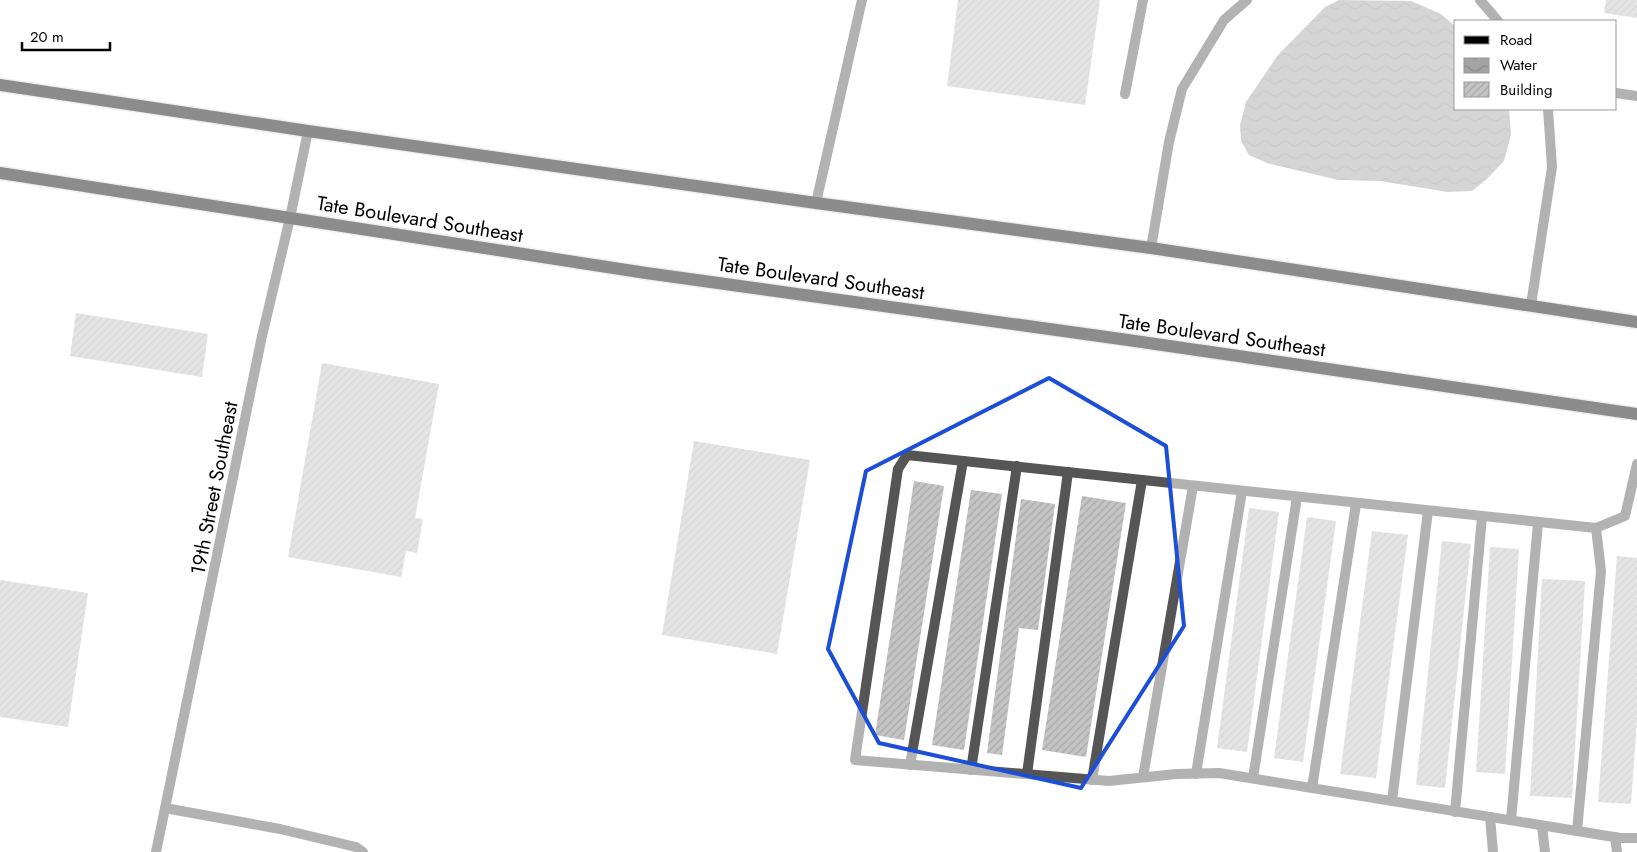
<svg xmlns="http://www.w3.org/2000/svg" width="1637" height="852" viewBox="0 0 1637 852" font-family="Jost,sans-serif">
<style>
.water{fill:url(#water-waves)}
.building{fill:url(#building-hatch)}
.lines{fill:none;stroke-linecap:round;stroke-linejoin:round}
.primary-casing{stroke:#dbdbdb;stroke-width:15}
.lane{stroke:#555;stroke-width:10}
.street{stroke:#555;stroke-width:10}
.primary{stroke:#000;stroke-width:12}
.marked{fill:none;stroke:#1d4ed8;stroke-width:4;stroke-linejoin:round}
.labels{text-anchor:middle;stroke-width:5;stroke-linejoin:round;paint-order:stroke}
.street-label{font-size:20px;fill:#000;stroke:#fff}
</style>
<defs>
<pattern id="water-waves" width="16" height="10" patternUnits="userSpaceOnUse" patternTransform="scale(1.25)"><rect width="16" height="10" fill="#a3a3a3"/><path d="M0 5q4-4 8 0t8 0" fill="none" stroke="#8b8b8b"/></pattern>
<pattern id="building-hatch" width="6" height="6" patternUnits="userSpaceOnUse" patternTransform="scale(1.25)"><rect width="6" height="6" fill="#c4c4c4"/><path d="M-1 1l2-2M0 6l6-6M5 7l2-2" fill="none" stroke="#a7a7a7"/></pattern>
</defs>
<rect width="100%" height="100%" fill="#fff"/>
<path class="water" d="M1339,0l72,1 30,13 15,13v82h53l2,26 -7,26 -17,18 -15,12 -24,1 -68,-11 -42,-1 -71,-17 -18,-8 -8,-14 -1,-16 6,-23 32,-47 47,-48z"/>
<g class="building">
<path d="M958,0h142l-15,105 -138,-19z"/>
<path d="M1606,0h31v18l-33,-5z"/>
<path d="M76,313l132,21 -6,43 -132,-21z"/>
<path d="M322,363l117,21 -24,134 8,1 -6,34 -11,-2 -5,26 -113,-20z"/>
<path d="M694,441l116,19 -33,194 -115,-19z"/>
<path d="M914,481l30,5 -40,254 -29,-5z"/>
<path d="M971,490l31,4 -38,256 -32,-5z"/>
<path d="M1082,496l44,7 -40,254 -44,-7z"/>
<path d="M1021,499l34,5 -17,126 -19,-2 -17,127 -15,-2z"/>
<path d="M1249,508l30,4 -32,240 -30,-4z"/>
<path d="M1307,517l29,4 -33,241 -29,-4z"/>
<path d="M1372,531l36,4 -32,243 -36,-4z"/>
<path d="M1442,541l29,3 -26,244 -29,-3z"/>
<path d="M1490,547l29,2 -14,225 -29,-2z"/>
<path d="M1617,556l20,2v162l-6,84 -33,-2z"/>
<path d="M1542,579l43,2 -13,217 -42,-2z"/>
<path d="M0,580l88,13 -20,134 -68,-10z"/>
</g>
<g class="lines">
<g class="primary-casing">
<g id="primary">
<path d="M0,85l308,46 508,72 335,45 486,74"/>
<path d="M0,173l646,100 482,67 509,74"/>
</g>
</g>
<g class="lane">
<path d="M1480,0l18,21"/>
<path d="M1616,93l21,3"/>
<path d="M1125,94l18,-94"/>
<path d="M1151,248l18,-106 13,-53 42,-69 23,-20"/>
<path d="M1531,305l21,-138 -4,-58"/>
<path d="M1637,464l-12,52 -29,12 -689,-73 -9,14 -43,291 254,21 67,-7 43,-1 401,65h17"/>
<path d="M910,765l53,-304"/>
<path d="M971,770l46,-304"/>
<path d="M1027,774l41,-302"/>
<path d="M1196,774l46,-283"/>
<path d="M1143,777l50,-291"/>
<path d="M1253,778l44,-281"/>
<path d="M1092,780l50,-300"/>
<path d="M1312,788l44,-284"/>
<path d="M1392,801l36,-290"/>
<path d="M1455,812l27,-295"/>
<path d="M1490,817l3,35"/>
<path d="M1511,820l27,-297"/>
<path d="M1542,826l3,26"/>
<path d="M1577,831l24,-260 -5,-43"/>
<path d="M1615,837l2,15"/>
</g>
<g class="street">
<path d="M816,203l46,-203"/>
<path d="M165,808l115,21 76,18 7,5"/>
<path d="M156,852l106,-516 28,-118 18,-87"/>
</g>
<use href="#primary" class="primary"/>
</g>
<path d="M0 0H1637V852H0ZM1049,378l117,68 18,180 -103,162 -202,-45 -51,-94 38,-178z" fill="#fff" fill-opacity=".55" fill-rule="evenodd"/>
<path class="marked" d="M1049,378l117,68 18,180 -103,162 -202,-45 -51,-94 38,-178z"/>
<g class="labels">
<g class="street-label">
<text transform="translate(420 219) rotate(9)" y="7">Tate Boulevard Southeast</text>
<text transform="translate(821 278) rotate(8)" y="7">Tate Boulevard Southeast</text>
<text transform="translate(1222 335) rotate(8)" y="7">Tate Boulevard Southeast</text>
<text transform="translate(214 488) rotate(-79)" y="7">19th Street Southeast</text>
</g>
</g>
<rect x="1454" y="20" width="162" height="90" fill="#ffffff" stroke="#999999"/>
<rect x="1464" y="36" width="25" height="8" fill="#000000" stroke="#999999"/>
<text x="1500" y="45" font-size="15" fill="#000000">Road</text>
<rect x="1464" y="58" width="25" height="15" fill="url(#water-waves)" stroke="#999999"/>
<text x="1500" y="70" font-size="15" fill="#000000">Water</text>
<rect x="1464" y="82" width="25" height="15" fill="url(#building-hatch)" stroke="#999999"/>
<text x="1500" y="95" font-size="15" fill="#000000">Building</text>
<path d="M22 42v8h88v-8" fill="none" stroke="#000000" stroke-width="2.5"/>
<text x="30" y="42" font-size="15" fill="#000000" stroke="#ffffff" stroke-width="4" paint-order="stroke">20 m</text>
</svg>
